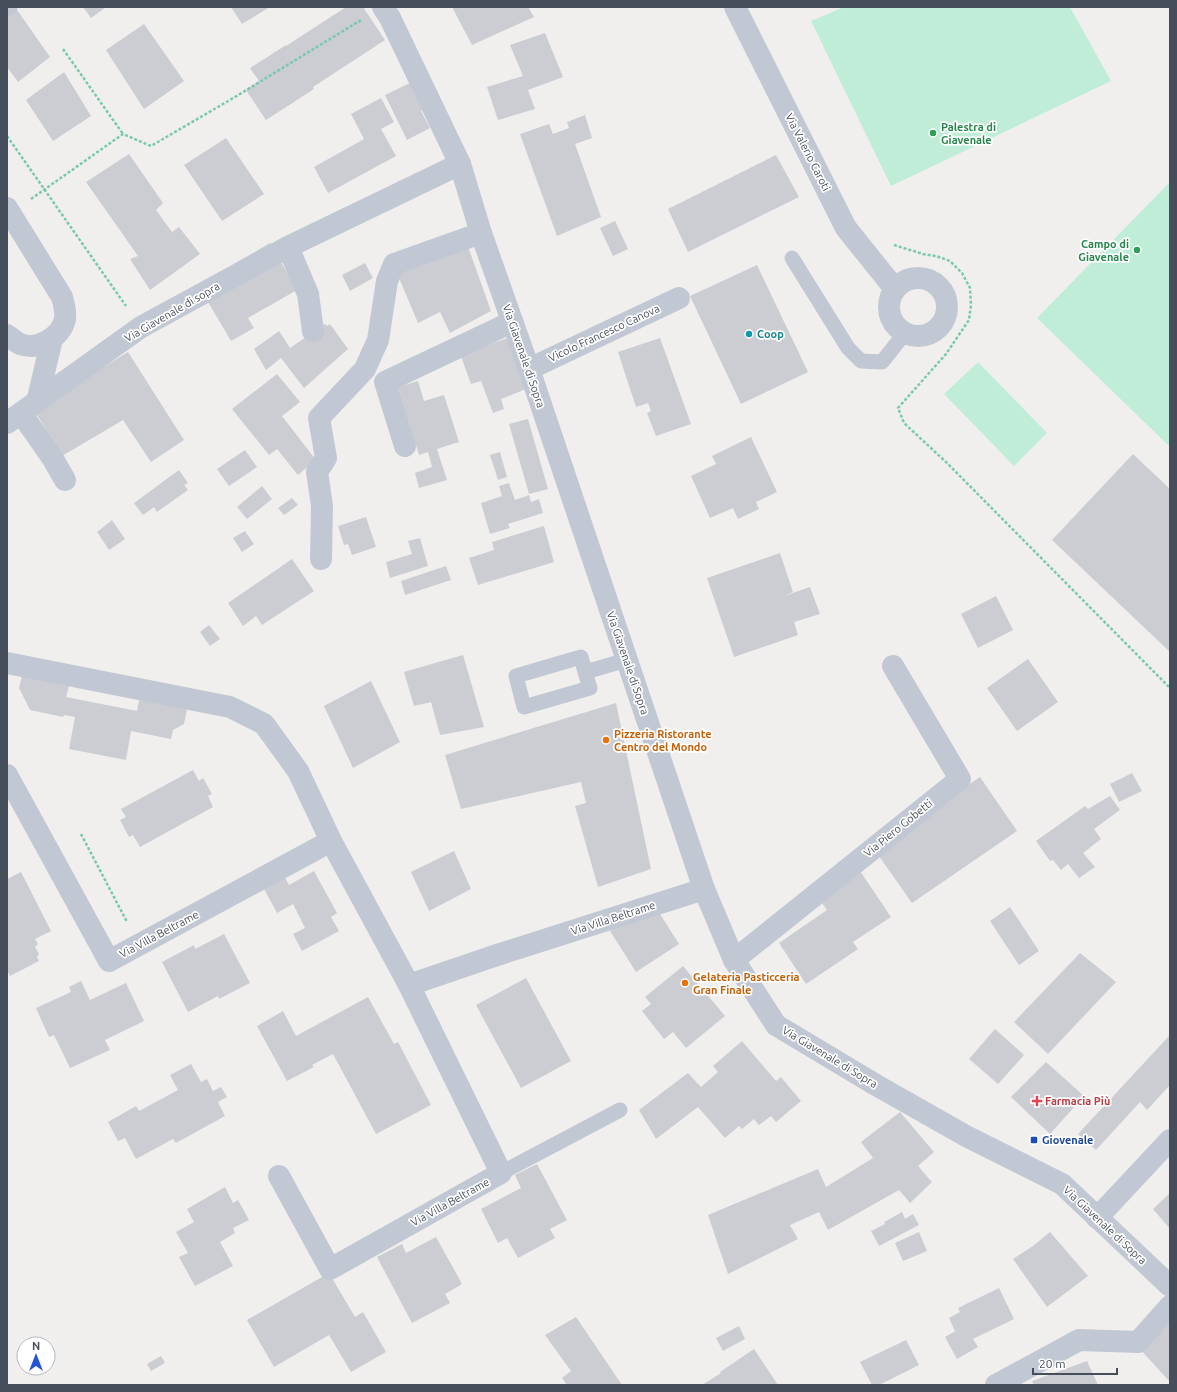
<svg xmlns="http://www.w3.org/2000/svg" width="1177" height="1392" viewBox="0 0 1177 1392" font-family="Ubuntu,sans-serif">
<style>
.green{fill:#bfedd8}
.building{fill:#cbcdd3}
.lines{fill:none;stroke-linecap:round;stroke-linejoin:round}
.path{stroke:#78c9ae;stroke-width:2.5;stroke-dasharray:3 2;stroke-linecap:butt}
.service{stroke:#c2c8d3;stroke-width:15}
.minor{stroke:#c2c8d3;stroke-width:22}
.tertiary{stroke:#c2c8d3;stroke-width:22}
.leisure-dot{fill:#2e9e5b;stroke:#fff;stroke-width:1.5}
.culture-dot{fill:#0f9aa8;stroke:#fff;stroke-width:1.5}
.food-dot{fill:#e8710a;stroke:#fff;stroke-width:1.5}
.health-dot{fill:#e0444e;stroke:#fff;stroke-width:1.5}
.transit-dot{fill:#1a4fb4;stroke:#fff;stroke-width:1.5}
.labels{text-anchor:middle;stroke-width:3.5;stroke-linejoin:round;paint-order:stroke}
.leisure-label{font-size:11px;font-weight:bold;fill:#27864d;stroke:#fff;text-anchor:start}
.street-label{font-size:11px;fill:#474e5b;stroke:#fff}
.culture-label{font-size:11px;font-weight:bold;fill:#0d838f;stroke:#fff;text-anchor:start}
.food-label{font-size:11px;font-weight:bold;fill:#c56008;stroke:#fff;text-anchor:start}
.health-label{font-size:11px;font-weight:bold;fill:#be3a42;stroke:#fff;text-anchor:start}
.transit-label{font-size:11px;font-weight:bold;fill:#164399;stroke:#fff;text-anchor:start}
</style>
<rect width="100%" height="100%" fill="#f1efee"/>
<g class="green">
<path d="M844,7h226l41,74 -220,105 -80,-165z"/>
<path d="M1170,182v265l-133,-129z"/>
<path d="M978,362l69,71 -33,33 -70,-72z"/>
</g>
<g class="building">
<path d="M15,7l35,50 -32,25 -11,-15v-57z"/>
<path d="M83,7h23l-15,11z"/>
<path d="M231,7h39l-28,17z"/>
<path d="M346,7h17l22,33 -72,47 1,2 -48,31 -20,-30 13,-9 -9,-13 36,-23v1z"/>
<path d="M452,7h76l6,10 -62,28z"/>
<path d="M144,24l40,57 -40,28 -38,-59z"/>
<path d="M545,33l18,44 -35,13 7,19 -37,11 -11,-33 36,-11 -13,-31z"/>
<path d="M64,72l27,44 -38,25 -27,-41z"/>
<path d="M412,82l13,27 -4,2 9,17 -23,12 -22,-45z"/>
<path d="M381,98l13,24 -13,7 15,27 -68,37 -14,-26 50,-28 -13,-25z"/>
<path d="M585,115l7,23 -17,6 26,73 -44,19 -37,-102 29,-10 4,10 16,-6 -2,-6z"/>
<path d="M226,138l38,56 -42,27 -38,-56z"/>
<path d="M129,154l34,49 -7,7 16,22 7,-5 21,27 -50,36 -20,-31 8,-3 -52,-74z"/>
<path d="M776,155l23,42 -111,55 -20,-43z"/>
<path d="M615,221l13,28 -15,7 -13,-28z"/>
<path d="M466,241l25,70 -41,22 -10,-21 -22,11 -24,-57z"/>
<path d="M270,243l27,47 -49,28 6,10 -23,13 -33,-56z"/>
<path d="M365,263l8,15 -23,13 -8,-16z"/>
<path d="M757,265l51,107 -67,32 -51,-108z"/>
<path d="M325,324l2,2 3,-2 18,25 -44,39 -23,-30 -15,12 -12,-21 25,-18 11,17z"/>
<path d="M508,338l18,51 -25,10 3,10 -11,4 -12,-32 -10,3 -11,-30z"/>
<path d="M660,338l31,86 -35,12 -9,-23 4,-2 -3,-8 -12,4 -18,-55z"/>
<path d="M128,352l56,88 -33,22 -28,-42 -61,36 -28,-46z"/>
<path d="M277,374l23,28 -18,14 34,44 -18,15 -21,-26 -8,6 -37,-46z"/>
<path d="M418,381l6,20 20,-6 15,47 -22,7 10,31 -28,8 -4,-15 17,-6 -4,-15 -9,3 -21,-68z"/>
<path d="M528,419l20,70 -19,5 -20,-70z"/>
<path d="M751,437l26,55 -21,10 3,7 -21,10 -5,-11 -23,10 -19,-42 25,-12 -4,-8z"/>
<path d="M245,450l12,17 -28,19 -12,-17z"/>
<path d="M500,452l7,25 -9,3 -8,-25z"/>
<path d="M1133,454l37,35v163l-118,-112z"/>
<path d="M179,470l9,13 -4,2 4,5 -31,22 -3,-5 -11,8 -9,-12z"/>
<path d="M509,483l6,17 14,-5 2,7 8,-3 4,14 -35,11 2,4 -20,6 -9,-31 21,-7 -3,-10z"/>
<path d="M262,486l10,13 -25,20 -10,-12z"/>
<path d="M292,498l6,7 -14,10 -6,-7z"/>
<path d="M366,517l10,30 -24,8 -4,-11 -4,1 -6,-19z"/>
<path d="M112,520l13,19 -16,11 -12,-18z"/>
<path d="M544,526l10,36 -76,23 -9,-27 25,-8 -2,-8z"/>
<path d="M245,531l9,13 -12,8 -9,-14z"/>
<path d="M420,538l8,28 -38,12 -4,-16 26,-8 -4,-13z"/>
<path d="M780,553l13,39 -9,4 26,-9 10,27 -26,8 4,13 -64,22 -27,-79z"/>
<path d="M292,559l22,32 -52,34 -6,-9 -13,10 -15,-23z"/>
<path d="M446,566l5,14 -46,15 -4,-14z"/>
<path d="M996,596l17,34 -35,18 -17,-34z"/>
<path d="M209,625l11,14 -10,7 -10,-14z"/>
<path d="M463,655l21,72 -44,8 -9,-33 -17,4 -10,-34z"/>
<path d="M1028,659l30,43 -41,29 -30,-43z"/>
<path d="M22,676l47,10 -3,11 71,14 2,-11 48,9 -3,15 -11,6 -2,9 -40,-8 -5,29 -57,-11 6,-32 -11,-2 -1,2 -33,-7 -11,-22z"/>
<path d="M371,681l29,61 -47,26 -29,-62z"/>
<path d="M616,703l35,166 -53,18 -23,-81 11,-3 -5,-21 -120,27 -16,-54z"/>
<path d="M193,770l6,11 4,-3 9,16 -4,2 5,11 -73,40 -7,-12 -4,2 -9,-17 6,-3 -5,-8z"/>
<path d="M1132,773l10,18 -23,11 -9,-18z"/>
<path d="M980,777l37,54 -105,72 -38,-54z"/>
<path d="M1110,796l10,14 -26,19 7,10 -18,14 12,14 -16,11 -11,-14 -7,6 -8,-10 -3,1 -14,-20 49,-35 3,3z"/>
<path d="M454,851l17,38 -42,22 -18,-39z"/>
<path d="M858,868l33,49 -38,25 5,7 -52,35 -27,-41 48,-33 -10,-14z"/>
<path d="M314,871l23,42 -6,4 8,14 -37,20 -9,-17 12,-6 -12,-24 -16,9 -14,-26 21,-12 5,10z"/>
<path d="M21,872l30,59 -16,8 3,5 -3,3 4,7 -2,3 2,4 -29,15 -3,-6v-91z"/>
<path d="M653,903l26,41 -43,28 -26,-41z"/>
<path d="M1010,907l29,44 -20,14 -29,-44z"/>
<path d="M224,934l26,49 -31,16 -1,-3 -30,16 -26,-50 32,-17 1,4z"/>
<path d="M1080,953l36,29 -68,72 -34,-32z"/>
<path d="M683,966l42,50 -39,32 -13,-16 -9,7 -22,-28 9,-7 -6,-7z"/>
<path d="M526,978l45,83 -50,27 -45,-83z"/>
<path d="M81,981l9,19 36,-17 18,38 -39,19 5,10 -40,18 -16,-33 -5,2 -13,-29 35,-16 -2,-5z"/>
<path d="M368,997l26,47 4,-2 33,63 -55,29 -43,-80 -21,11 2,2 -27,14 -30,-55 26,-15 13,25z"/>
<path d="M995,1029l29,26 -26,29 -29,-25z"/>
<path d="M1170,1035v50l-23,25 -7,-8 -44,48 -18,-16z"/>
<path d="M742,1041l34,40 5,-4 20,24 -25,21 -5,-6 -12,9 -5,-6 -12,10 -3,-3 -14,12 -27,-31 -42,32 -17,-29 49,-37 13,14 17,-15 -5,-6z"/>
<path d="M1046,1062l38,34 -34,38 -39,-37z"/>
<path d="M191,1064l10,18 6,-3 6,12 8,-4 6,10 -9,5 7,14 -49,27 -3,-4 -37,20 -11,-21 -7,3 -10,-19 28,-16 3,5 39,-21 -8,-15z"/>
<path d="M900,1112l34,40 -16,14 14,16 -22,21 -11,-13 -71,40 -9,-18 -29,13 8,14 -70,35 -20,-59 110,-46 8,18 47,-29 -12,-16z"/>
<path d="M537,1164l30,56 -17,9 5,9 -37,20 -11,-20 -9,5 -17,-34 40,-21 -6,-13z"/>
<path d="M225,1187l8,16 5,-3 11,20 -16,8 2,5 -15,9 13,24 -38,20 -16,-29 9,-4 -12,-21 18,-10 -7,-13z"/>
<path d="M1170,1193v36l-17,-20z"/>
<path d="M902,1212l3,7 8,-5 6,11 -40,21 -8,-15 14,-7 -1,-2z"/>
<path d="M919,1232l8,19 -24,10 -8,-18z"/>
<path d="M1050,1232l38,44 -41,31 -34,-48 20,-13z"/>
<path d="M436,1237l26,47 -17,10 5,9 -38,20 -35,-66 25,-13 4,9z"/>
<path d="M329,1273l26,44 8,-5 23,40 -35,20 -22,-37 -55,32 -27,-47z"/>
<path d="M999,1288l15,31 -41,20 5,8 -21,12 -12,-22 16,-9 -6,3 -6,-13 11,-6 -2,-4z"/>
<path d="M576,1317l46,68h-55l-5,-7 9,-7 -26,-36z"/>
<path d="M1170,1322v60l-30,-33z"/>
<path d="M739,1326l6,13 -22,12 -7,-13z"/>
<path d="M906,1340l13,25 -40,20h-7l-12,-23z"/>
<path d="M754,1349l24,36h-76l19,-12 -1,-1z"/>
<path d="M161,1356l4,7 -14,8 -4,-7z"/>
<path d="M1087,1361l11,24h-64l-2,-4z"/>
</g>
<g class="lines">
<g class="path">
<path d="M63,49l60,85"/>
<path d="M7,136l119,170"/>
<path d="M31,199l92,-65 28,12 84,-49 126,-77"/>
<path d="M894,245l29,9 13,2 14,5 12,12 8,15 1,17 -2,15 -23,34 -48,54 6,15 42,39 224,226"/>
<path d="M81,834l46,88"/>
</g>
<g class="service">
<path d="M7,9l3,-2"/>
<path d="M792,258l56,90 13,13 21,1 23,-29"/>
<path d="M585,672l5,16 -66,19 -8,-31 65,-19 4,15 42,-12"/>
<path d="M501,1173l119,-63"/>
</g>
<g class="minor">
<path d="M735,7l111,221 49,61"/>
<path d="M7,208l55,89c2,7 4,14 3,22 -4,18 -27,32 -45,25 -4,-2 -9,-6 -13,-9"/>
<path d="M288,247l20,47 5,37"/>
<circle cx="918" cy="307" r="29"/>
<path d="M529,369l150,-71"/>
<path d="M37,402l15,-63"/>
<path d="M21,413l32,46 12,21"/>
<path d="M7,423l134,-96 147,-80 172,-83"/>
<path d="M405,446l-20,-64 127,-60"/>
<path d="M321,559l1,-53 -5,-34 9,-14 -7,-40 46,-49 13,-29 9,-59 7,-17 87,-31"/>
<path d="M7,663l223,44 34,17 34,47 33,70 78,144 92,188 -171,96 -51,-93"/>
<path d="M7,775l102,186 222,-120"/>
<path d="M734,960l226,-181 -67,-113"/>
<path d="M409,985l88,-30 207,-66"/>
<path d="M1097,1218l73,-78"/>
<path d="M996,1385l83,-45 59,2 32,-36"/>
</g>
<path class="tertiary" d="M383,7l7,11 70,146 21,69 48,136 175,520 30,71 42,65 100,60 90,51 96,48 108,102"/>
</g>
<g class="leisure-dot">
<circle cx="933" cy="133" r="4"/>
<circle cx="1137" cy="250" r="4"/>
</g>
<circle class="culture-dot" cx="749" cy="334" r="4"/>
<g class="food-dot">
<circle cx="606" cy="740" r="4"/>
<circle cx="685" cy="983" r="4"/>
</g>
<path class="health-dot" d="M1035 1095h4v4h4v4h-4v4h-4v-4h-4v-4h4z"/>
<rect class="transit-dot" x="1030" y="1136" width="8" height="8" rx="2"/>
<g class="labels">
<g class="leisure-label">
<text x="941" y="131">Palestra di<tspan x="941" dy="13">Giavenale</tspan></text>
<text x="1129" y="248" text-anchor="end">Campo di<tspan x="1129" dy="13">Giavenale</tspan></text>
</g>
<g class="street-label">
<text transform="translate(808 152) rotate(63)" y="4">Via Valerio Caroti</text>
<text transform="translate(172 312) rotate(-30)" y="4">Via Giavenale di sopra</text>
<text transform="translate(604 333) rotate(-25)" y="4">Vicolo Francesco Canova</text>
<text transform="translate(524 356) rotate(71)" y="4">Via Giavenale di Sopra</text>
<text transform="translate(628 663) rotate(71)" y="4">Via Giavenale di Sopra</text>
<text transform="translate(898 828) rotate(-39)" y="4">Via Piero Gobetti</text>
<text transform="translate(613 918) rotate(-18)" y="4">Via Villa Beltrame</text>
<text transform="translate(159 934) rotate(-28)" y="4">Via Villa Beltrame</text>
<text transform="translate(830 1057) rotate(31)" y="4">Via Giavenale di Sopra</text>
<text transform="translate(450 1202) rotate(-29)" y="4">Via Villa Beltrame</text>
<text transform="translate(1105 1225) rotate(43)" y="4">Via Giavenale di Sopra</text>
</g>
<g class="culture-label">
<text x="757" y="338">Coop</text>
</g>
<g class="food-label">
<text x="614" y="738">Pizzeria Ristorante<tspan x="614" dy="13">Centro del Mondo</tspan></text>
<text x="693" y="981">Gelateria Pasticceria<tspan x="693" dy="13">Gran Finale</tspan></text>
</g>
<g class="health-label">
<text x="1045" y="1105">Farmacia Più</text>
</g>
<g class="transit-label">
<text x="1042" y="1144">Giovenale</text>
</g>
</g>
<rect width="1177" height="1392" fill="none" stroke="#474e5b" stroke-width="16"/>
<g transform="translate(36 1356)"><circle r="19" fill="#ffffff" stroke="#b5b8bd"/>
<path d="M0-3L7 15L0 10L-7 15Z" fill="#2253d8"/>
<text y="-6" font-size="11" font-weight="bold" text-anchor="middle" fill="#474e5b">N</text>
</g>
<path d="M1033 1368v6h84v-6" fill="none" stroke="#474e5b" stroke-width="2"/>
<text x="1039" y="1368" font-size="12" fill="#474e5b" stroke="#ffffff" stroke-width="3" paint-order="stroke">20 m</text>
</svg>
